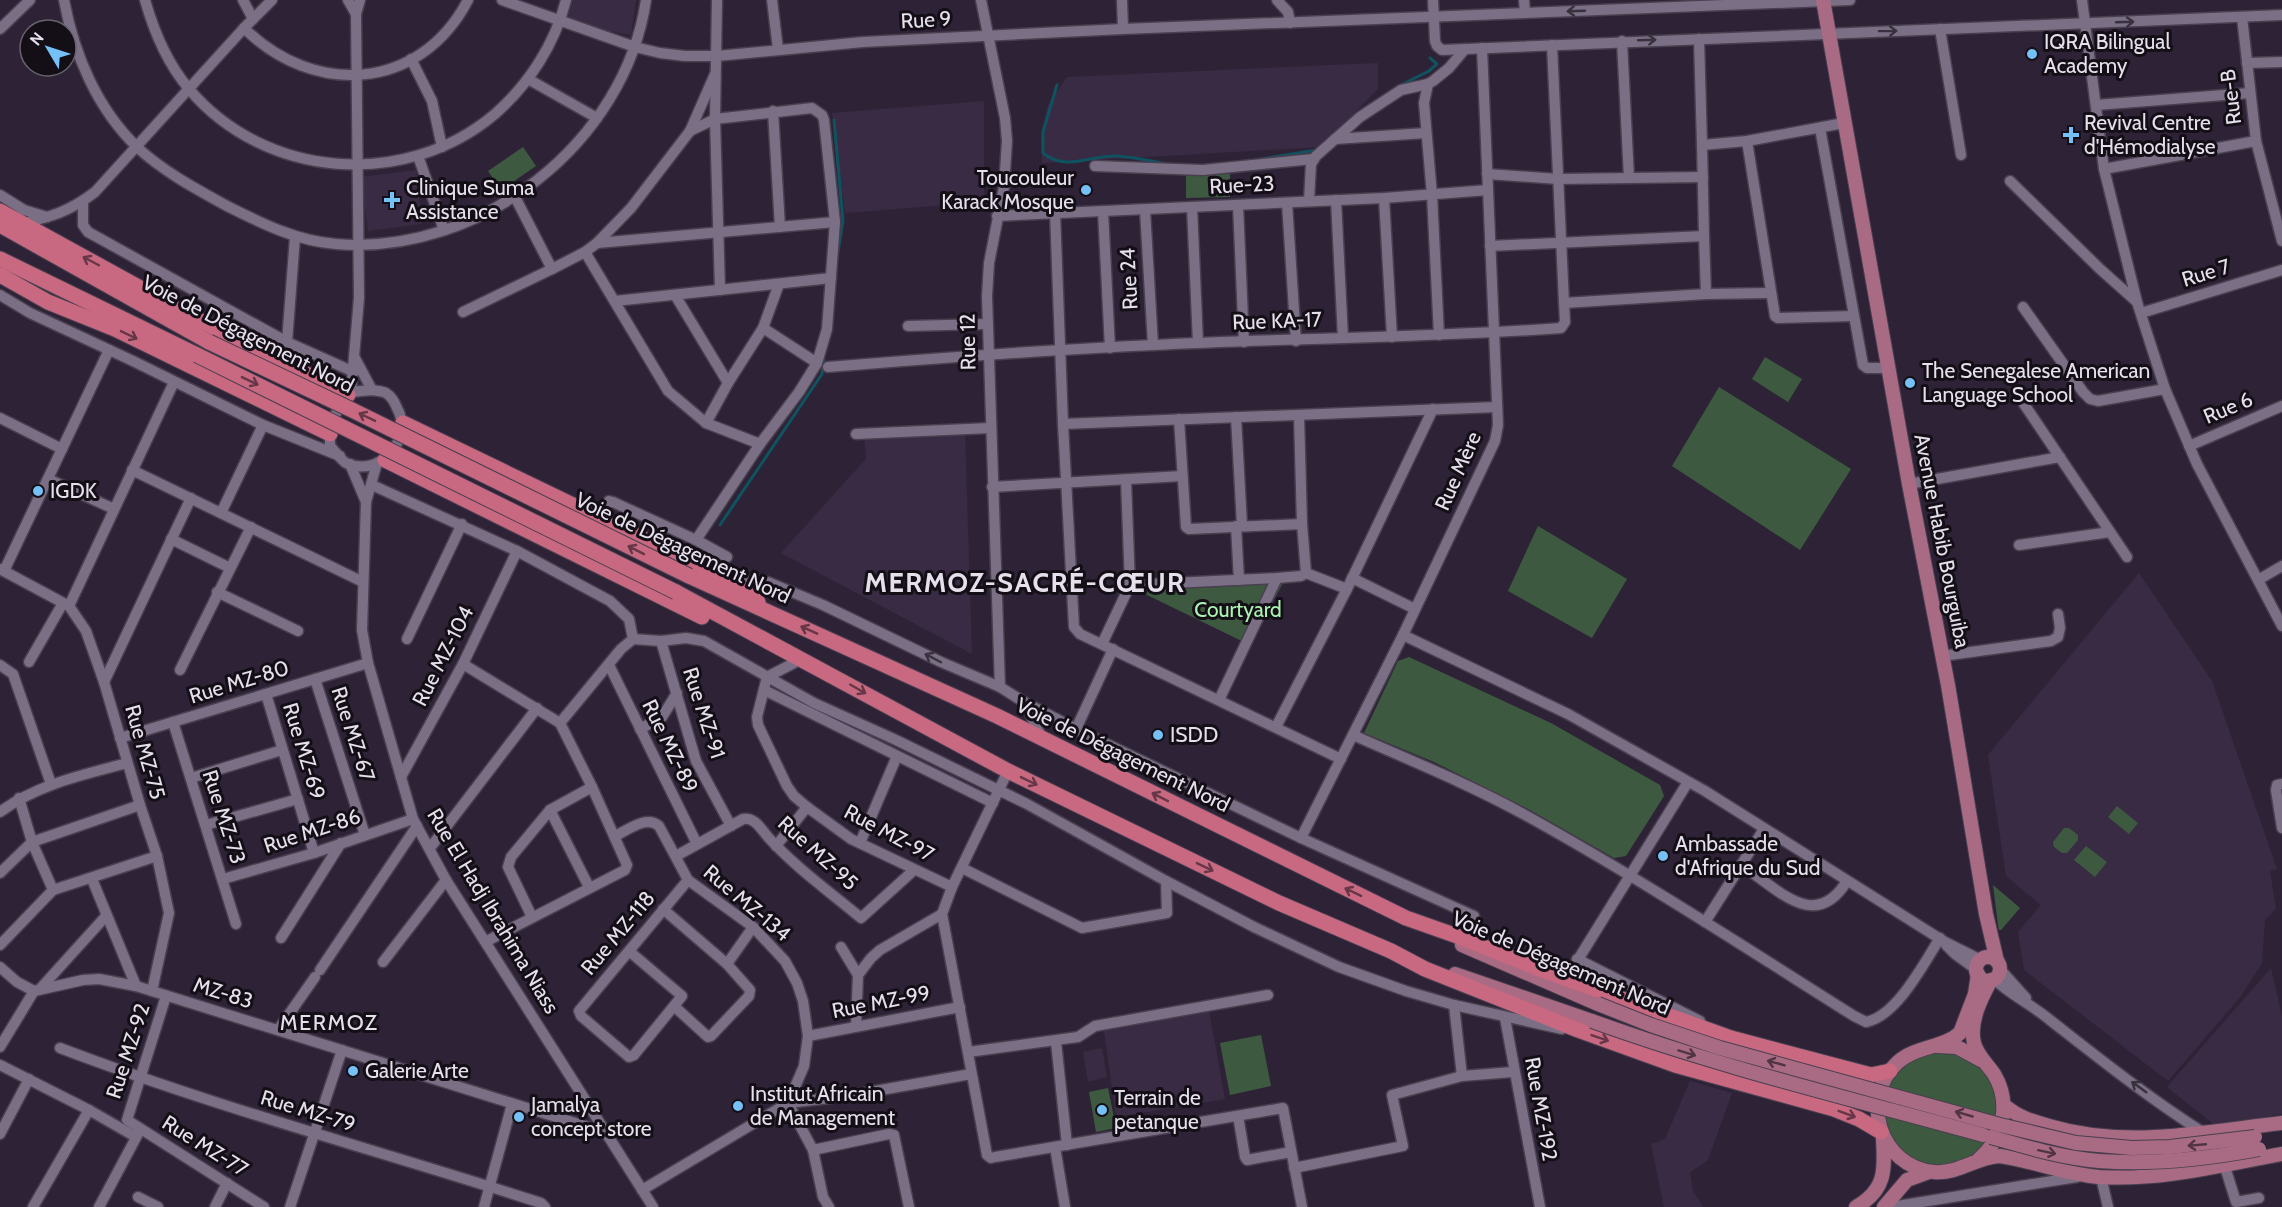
<svg xmlns="http://www.w3.org/2000/svg" width="2282" height="1207" viewBox="0 0 2282 1207" font-family="Cabin,sans-serif">
<style>
.built{fill:#392b43}
.green{fill:#3d5a40}
.lines{fill:none;stroke-linecap:round;stroke-linejoin:round}
.stream{stroke:#0f5361;stroke-width:3}
.minor-casing{stroke:#483f4f;stroke-width:13}
.major-casing{stroke:#483f4f;stroke-width:16}
.highway-casing{stroke:#483f4f;stroke-width:17}
.minor{stroke:#7b6f85;stroke-width:10}
.major{stroke:#a96b83;stroke-width:14}
.highway{stroke:#c86881;stroke-width:15}
.major-bridge-casing{stroke:#483f4f;stroke-width:16;stroke-linecap:butt}
.highway-bridge-casing{stroke:#483f4f;stroke-width:17;stroke-linecap:butt}
.major-bridge{stroke:#a96b83;stroke-width:14}
.highway-bridge{stroke:#c86881;stroke-width:15}
.oneway{stroke:#38313e}
.oneway2{stroke:#653747}
.oneway3{stroke:#503442}
.poi-dot{fill:#75c0f6;stroke:#140f17;stroke-width:2}
.labels{text-anchor:middle;stroke-width:6;stroke-linejoin:round;paint-order:stroke}
.street-label{font-size:21px;fill:#e6e0ec;stroke:#140f17}
.poi-label{font-size:21px;fill:#e6e0ec;stroke:#140f17;text-anchor:start}
.park-label{font-size:21px;fill:#abf3b1;stroke:#140f17}
.neighbourhood-label{font-size:22px;letter-spacing:1.5px;fill:#e6e0ec;stroke:#140f17}
.district-label{font-size:27px;font-weight:bold;letter-spacing:1.5px;fill:#e6e0ec;stroke:#140f17}
</style>
<rect width="100%" height="100%" fill="#2e2336"/>
<g class="built">
<path d="M563,0h73l-5,35 -71,-13z"/>
<path d="M1378,63v26l-57,58 -279,16 -1,-30 7,-28 19,-28z"/>
<path d="M984,101v101l-139,11 -13,-100z"/>
<path d="M416,170l6,54 -54,7 -7,-54z"/>
<path d="M965,433l7,221 -191,-101 85,-94 -2,-23z"/>
<path d="M2139,573l73,108 65,188 -7,2 6,38 -11,11 -3,43 -21,33 -73,85 -144,-111 -6,-38 23,-27 -35,-29 -18,-121z"/>
<path d="M2271,968l11,49v97l-66,12 -49,-39z"/>
<path d="M1209,1010l16,89 -109,18 -12,-86z"/>
<path d="M1102,1048l5,29 -19,5 -5,-30z"/>
<path d="M1690,1081l42,12 -24,67 -18,12 3,19 10,16h-39l-13,-63 14,-5z"/>
</g>
<g class="green">
<path d="M523,147l13,19 -35,24 -13,-19z"/>
<path d="M1186,173h44v24l-44,1z"/>
<path d="M1765,357l37,22 -14,23 -36,-23z"/>
<path d="M1719,387l132,82 -51,81 -128,-84z"/>
<path d="M1538,526l89,53 -35,59 -84,-47z"/>
<path d="M1284,581l-34,64 -105,-51 5,-7z"/>
<path d="M1409,657l142,66 109,62 4,11 -38,60 -12,2 -84,-48 -96,-48 -70,-29 34,-72z"/>
<path d="M2117,806l21,17 -9,11 -21,-17z"/>
<path d="M2064,828h5l9,7v5l-11,13h-5l-8,-6 -1,-5z"/>
<path d="M2086,846l21,16 -12,15 -21,-17z"/>
<path d="M1993,885l27,23 -19,22h-2l-1,-5z"/>
<path d="M1261,1035l10,51 -41,9 -10,-52z"/>
<circle cx="1940" cy="1109" r="57"/>
<path d="M1108,1088l8,40 -20,4 -7,-40z"/>
</g>
<g class="lines">
<g class="stream">
<path d="M1057,85l-14,47v21c23,19 48,2 73,3 17,1 35,5 52,8"/>
<path d="M1397,87l32,-16 8,-7 -7,-6"/>
<path d="M834,120l9,101 -6,37"/>
<path d="M1255,160l62,-10"/>
<path d="M720,525l102,-151 2,-17"/>
</g>
<g class="minor-casing">
<g id="minor">
<path d="M64,0c10,54 33,109 74,148 26,24 60,42 91,59 34,17 68,34 107,37 144,12 289,-101 310,-244"/>
<path d="M145,0c9,32 22,63 44,89 76,90 216,101 306,25 34,-30 60,-70 71,-114"/>
<path d="M243,0l10,19"/>
<path d="M348,0l8,14"/>
<path d="M502,0l133,47 25,6 25,3h32l146,-14 260,-13 727,-29"/>
<path d="M717,0l-2,119 5,171"/>
<path d="M772,0l6,49"/>
<path d="M981,0l24,118 2,23 -3,46 -15,76 -2,33 13,391"/>
<path d="M1122,0l1,29"/>
<path d="M1277,0l11,12 2,11"/>
<path d="M1433,0l2,41 2,5 5,4 840,-35"/>
<path d="M1524,0l1,13"/>
<path d="M2082,0l22,169 33,133 28,87 32,75 85,162"/>
<path d="M2242,17l14,124 26,100"/>
<path d="M244,28c69,69 176,64 224,-28"/>
<path d="M0,29l30,-29"/>
<path d="M1940,29l21,126"/>
<path d="M1699,39l3,106"/>
<path d="M1622,41l7,137"/>
<path d="M411,59l21,42 10,46"/>
<path d="M2247,63l35,-1"/>
<path d="M528,79l69,39"/>
<path d="M1428,84l-4,19 8,92 7,140"/>
<path d="M2096,105l154,-12"/>
<path d="M773,111l7,116"/>
<path d="M1820,128l43,237 4,3h21"/>
<path d="M690,131l25,-57"/>
<path d="M1335,139l91,-6"/>
<path d="M1747,141l28,175 3,2 76,-2"/>
<path d="M418,156l26,74"/>
<path d="M1095,166l108,4 110,-11"/>
<path d="M2104,169l152,-28"/>
<path d="M1487,174l71,5 145,-2"/>
<path d="M2010,181l90,88 37,33"/>
<path d="M0,195l24,15 23,7"/>
<path d="M515,197l37,72"/>
<path d="M1384,198l8,139"/>
<path d="M1336,200l7,138"/>
<path d="M1309,201l2,-37 5,-8 44,-39 41,-27 27,-6 5,-3 16,-13 16,-19"/>
<path d="M83,202v23l5,7 199,110 67,30"/>
<path d="M1287,203l9,138"/>
<path d="M1238,205l6,137"/>
<path d="M1192,207l6,136"/>
<path d="M1145,210l8,135"/>
<path d="M1103,211l7,137"/>
<path d="M1055,212l8,212 11,203 6,7 261,125"/>
<path d="M997,216l387,-18 104,-8"/>
<path d="M20,224c30,-7 49,-12 75,-32l149,-164 28,-28"/>
<path d="M1704,236l2,58"/>
<path d="M597,243l238,-21"/>
<path d="M1490,246l214,-10 -2,-91 45,-4 97,-18"/>
<path d="M585,252l83,139 38,32 54,21"/>
<path d="M0,295l30,18 103,48 130,64 77,31"/>
<path d="M675,295l53,88"/>
<path d="M615,301l216,-23"/>
<path d="M1564,303l142,-9 64,-1"/>
<path d="M2023,307l60,85 7,7 8,2 67,-12"/>
<path d="M463,312l89,-43 33,-17 12,-9 34,-35 59,-77 25,-12 97,-11 10,7 2,5 11,102 -8,107 -10,34 -18,29 -39,52 -64,96"/>
<path d="M2141,313l141,-43"/>
<path d="M908,326l79,-2"/>
<path d="M763,328l54,35"/>
<path d="M287,342l8,-105"/>
<path d="M355,358l17,32"/>
<path d="M828,367c109,-9 217,-17 326,-22 135,-7 271,-7 407,-17l4,-6 -1,-19 -12,-258"/>
<path d="M372,390c4,1 10,1 14,3 5,3 9,10 11,15 17,30 -17,71 -51,55 -5,-3 -11,-12 -16,-17 -1,-21 6,-39 21,-54z"/>
<path d="M351,392l8,-94 -3,-284 4,-14"/>
<path d="M2024,404l103,153"/>
<path d="M1299,416l3,108 4,49 41,16"/>
<path d="M1236,417l6,108"/>
<path d="M0,418l62,31"/>
<path d="M1179,419l7,108 3,2 113,-5"/>
<path d="M706,423l22,-40 35,-55 16,-44"/>
<path d="M1063,424l434,-17"/>
<path d="M856,434l134,-6"/>
<path d="M2189,446l93,-40"/>
<path d="M377,463l-11,39 -4,128 6,33 45,156 33,61 207,327"/>
<path d="M350,464l16,38"/>
<path d="M132,470l231,112"/>
<path d="M48,479l66,30"/>
<path d="M1909,484l151,-27"/>
<path d="M372,485l145,66 93,50 19,18 4,20"/>
<path d="M992,487l190,-11"/>
<path d="M221,513l42,-88"/>
<path d="M601,519l8,-18 4,1 83,38 31,17"/>
<path d="M1236,526l3,54"/>
<path d="M171,539l59,29"/>
<path d="M2019,545l91,-13"/>
<path d="M0,569l69,37 17,25 18,51 36,123 17,51 12,57 -17,78"/>
<path d="M4,571l105,-221"/>
<path d="M1352,578l63,31"/>
<path d="M728,579l40,3 55,23 118,57 59,25 24,15 52,27 225,109 173,78"/>
<path d="M2258,580l24,-14"/>
<path d="M1130,585l147,-7 24,-2 5,-3"/>
<path d="M217,592l81,39"/>
<path d="M69,606l105,-224"/>
<path d="M1403,635l165,79 57,32 80,45 240,151 36,18"/>
<path d="M407,639l55,-115"/>
<path d="M661,641l35,120 35,65"/>
<path d="M1102,644l28,-59 -4,-105"/>
<path d="M1942,656l109,-15 7,-4 2,-9 -2,-14"/>
<path d="M29,662l34,-59"/>
<path d="M794,663l-27,14 -10,40 1,8 29,61 7,10 13,11 44,32 101,48"/>
<path d="M463,664l97,59 32,64 35,78 -2,5 -138,71"/>
<path d="M0,665l13,9 38,110"/>
<path d="M609,665l88,179"/>
<path d="M180,670l71,-143"/>
<path d="M315,679l50,156"/>
<path d="M104,682l87,-184"/>
<path d="M764,690l229,113"/>
<path d="M266,694l48,159"/>
<path d="M1219,700l58,-122"/>
<path d="M1024,702l18,36"/>
<path d="M173,722l63,202"/>
<path d="M560,723l61,-74 12,-10 28,2 25,-3 18,3 110,62 82,37 131,64 139,77 88,46 85,40 67,24 48,14 108,24"/>
<path d="M1276,727l71,-138 86,-180"/>
<path d="M640,729l22,-12 15,-24"/>
<path d="M1076,729l37,-80"/>
<path d="M1353,735c59,26 118,50 174,81 112,62 219,132 327,200l12,6c31,-6 58,-59 74,-84"/>
<path d="M120,738l248,-75"/>
<path d="M1008,771l-56,116 -10,27 45,241 4,3 4,-1 288,-49 19,99"/>
<path d="M401,777l62,-113 54,-113"/>
<path d="M191,778l91,-28"/>
<path d="M2282,784l-5,1 -1,5 6,38"/>
<path d="M19,798l13,44 21,48"/>
<path d="M550,810l39,77"/>
<path d="M0,812c38,-28 83,-37 127,-49"/>
<path d="M206,825l92,-26"/>
<path d="M615,836c13,-6 31,-21 44,-10l29,54 65,47 32,34 12,22 6,18 5,35 -4,30 -16,37 -146,87"/>
<path d="M1301,838l102,-203 92,-194 3,-16 -16,-377"/>
<path d="M860,843l37,-87"/>
<path d="M776,846l31,-39"/>
<path d="M430,848l107,-140"/>
<path d="M676,856l67,-37c12,-2 18,10 25,18 27,30 62,55 93,81l53,-48"/>
<path d="M962,868l120,60 85,-15 -1,-32"/>
<path d="M1747,869c34,23 69,62 100,12"/>
<path d="M0,873l32,-31 108,-37"/>
<path d="M92,879l44,107"/>
<path d="M223,879l91,-26 99,-34"/>
<path d="M663,909l64,55 23,26 -1,6 -38,40 -3,1 -33,-30"/>
<path d="M532,917l-24,-50 3,-10 39,-47 42,-23"/>
<path d="M1705,922l59,-93"/>
<path d="M281,938l60,-95"/>
<path d="M0,945l53,-55 104,-34"/>
<path d="M1946,945l9,9 22,16"/>
<path d="M841,947l17,28 -2,51"/>
<path d="M629,951l53,45 -48,59 -5,2 -48,-41 -2,-5 109,-131"/>
<path d="M1577,959l123,62"/>
<path d="M383,962l63,-82"/>
<path d="M727,964l26,-37"/>
<path d="M0,967l17,15 17,9"/>
<path d="M2000,969l26,29"/>
<path d="M320,970l97,-144"/>
<path d="M858,975l13,-17 9,-8 62,-36"/>
<path d="M1566,979l122,-197"/>
<path d="M1994,979c17,16 38,26 56,41 50,39 100,79 154,113"/>
<path d="M39,990l67,-74"/>
<path d="M34,991l49,-11 16,-1 37,7 468,146"/>
<path d="M166,996l-39,124 137,87"/>
<path d="M1454,1005l8,71"/>
<path d="M1505,1018l35,189"/>
<path d="M278,1030l37,-53"/>
<path d="M808,1036l152,-29"/>
<path d="M1056,1042l11,103"/>
<path d="M0,1047l34,-56"/>
<path d="M60,1048c158,60 320,103 481,155l4,4"/>
<path d="M968,1052l110,-15 17,-11 173,-31"/>
<path d="M0,1065l89,45 47,27"/>
<path d="M1238,1116l7,41 2,3 44,-8"/>
<path d="M0,1134l29,-55"/>
<path d="M1055,1147l10,60"/>
<path d="M813,1150l76,-16 5,1 15,72"/>
<path d="M2225,1167l11,35 23,-4"/>
<path d="M1294,1168l109,-22 -11,-51 70,-19 51,-4"/>
<path d="M2101,1177l7,30"/>
<path d="M138,1197l20,10"/>
<path d="M33,1207l56,-97"/>
<path d="M99,1207l40,-75"/>
<path d="M215,1207l12,-24"/>
<path d="M290,1207l52,-157"/>
<path d="M484,1207l28,-103"/>
<path d="M829,1207l-6,-10 -10,-47 -25,-47 59,-7 124,-22"/>
<path d="M1891,1207l186,-30"/>
</g>
</g>
<g class="major-casing">
<g id="major">
<path d="M1823,0l86,484 39,201 38,229 11,47"/>
<path d="M1462,945l136,59"/>
<circle cx="1988" cy="969" r="12"/>
<path d="M1455,974l137,47"/>
<path d="M1978,974l-3,20 -15,39c-17,15 -44,13 -62,29 -40,36 -18,105 36,110 25,2 42,-15 66,-16 33,5 65,18 99,21 63,4 122,-12 183,-23"/>
<path d="M1937,1046l20,1 24,13"/>
<path d="M2004,1105c14,12 27,16 45,21 77,23 155,6 233,-3"/>
<path d="M1979,1159c25,-21 32,-57 15,-85 -7,-10 -17,-19 -20,-31 -5,-21 7,-45 17,-63"/>
<path d="M1856,1207c30,-17 29,-37 27,-68"/>
<path d="M1884,1207l23,-27 22,-8"/>
</g>
</g>
<g class="highway-casing">
<g id="highway">
<path d="M0,211l193,106 155,78"/>
<path d="M0,225l209,117"/>
<path d="M0,259l197,96"/>
<path d="M0,275l48,27 67,27 215,105"/>
<path d="M403,423l323,156 32,23"/>
<path d="M385,460l317,157"/>
<path d="M689,576l308,140 409,202 51,18 82,33 192,69 140,37 19,-4"/>
<path d="M676,592l332,179 271,132 112,48 34,18 153,61 97,35 159,44 25,10 22,13"/>
</g>
</g>
<use href="#minor" class="minor"/>
<use href="#major" class="major"/>
<use href="#highway" class="highway"/>
<g class="major-bridge-casing">
<g id="major-bridge">
<path d="M1598,1004l53,21 69,23 280,77 76,18 56,5 38,-1 85,-10"/>
<path d="M1592,1021c127,46 260,78 391,114"/>
<path d="M1991,1137c35,10 71,21 108,24 54,4 107,-2 160,-12"/>
</g>
</g>
<g class="highway-bridge-casing">
<g id="highway-bridge">
<path d="M209,342l143,68 337,166"/>
<path d="M197,355l479,237"/>
</g>
</g>
<use href="#major-bridge" class="major-bridge"/>
<use href="#highway-bridge" class="highway-bridge"/>
</g>
<defs><path id="oneway-shaft" d="M-6 0H5M1.5-3L5.5 0L1.5 3" fill="none" stroke-width="1.6" stroke-linecap="round" stroke-linejoin="round" transform="scale(1.5)"/></defs>
<g class="oneway">
<use href="#oneway-shaft" transform="translate(1576 11) rotate(178)"/>
<use href="#oneway-shaft" transform="translate(2125 22) rotate(-2)"/>
<use href="#oneway-shaft" transform="translate(1888 31) rotate(-1)"/>
<use href="#oneway-shaft" transform="translate(1647 40) rotate(-2)"/>
<use href="#oneway-shaft" transform="translate(933 658) rotate(-152)"/>
<use href="#oneway-shaft" transform="translate(2139 1087) rotate(-144)"/>
</g>
<g class="oneway2">
<use href="#oneway-shaft" transform="translate(91 261) rotate(-152)"/>
<use href="#oneway-shaft" transform="translate(129 335) rotate(26)"/>
<use href="#oneway-shaft" transform="translate(250 381) rotate(26)"/>
<use href="#oneway-shaft" transform="translate(367 417) rotate(-154)"/>
<use href="#oneway-shaft" transform="translate(636 550) rotate(-153)"/>
<use href="#oneway-shaft" transform="translate(809 630) rotate(-156)"/>
<use href="#oneway-shaft" transform="translate(858 689) rotate(30)"/>
<use href="#oneway-shaft" transform="translate(1029 781) rotate(26)"/>
<use href="#oneway-shaft" transform="translate(1160 797) rotate(-153)"/>
<use href="#oneway-shaft" transform="translate(1205 867) rotate(26)"/>
<use href="#oneway-shaft" transform="translate(1353 892) rotate(-154)"/>
<use href="#oneway-shaft" transform="translate(1600 1038) rotate(19)"/>
<use href="#oneway-shaft" transform="translate(1847 1114) rotate(20)"/>
</g>
<g class="oneway3">
<use href="#oneway-shaft" transform="translate(1687 1053) rotate(17)"/>
<use href="#oneway-shaft" transform="translate(1776 1063) rotate(-165)"/>
<use href="#oneway-shaft" transform="translate(1964 1114) rotate(-164)"/>
<use href="#oneway-shaft" transform="translate(2197 1145) rotate(175)"/>
<use href="#oneway-shaft" transform="translate(2047 1152) rotate(12)"/>
</g>
<g class="poi-dot">
<circle cx="2032" cy="54" r="6"/>
<path d="M2068 126h6v6h6v6h-6v6h-6v-6h-6v-6h6z"/>
<circle cx="1086" cy="190" r="6"/>
<path d="M389 191h6v6h6v6h-6v6h-6v-6h-6v-6h6z"/>
<circle cx="1910" cy="383" r="6"/>
<circle cx="38" cy="491" r="6"/>
<circle cx="1158" cy="735" r="6"/>
<circle cx="1663" cy="856" r="6"/>
<circle cx="353" cy="1071" r="6"/>
<circle cx="738" cy="1106" r="6"/>
<circle cx="1102" cy="1110" r="6"/>
<circle cx="519" cy="1117" r="6"/>
</g>
<g class="labels">
<g class="street-label">
<text transform="translate(926 20) rotate(-3)" y="7">Rue 9</text>
<text transform="translate(2231 97) rotate(-97)" y="7">Rue-B</text>
<text transform="translate(1242 185) rotate(-3)" y="7">Rue-23</text>
<text transform="translate(2206 273) rotate(-17)" y="7">Rue 7</text>
<text transform="translate(1129 279) rotate(-93)" y="7">Rue 24</text>
<text transform="translate(1277 321) rotate(-2)" y="7">Rue KA-17</text>
<text transform="translate(248 334) rotate(27)" y="7">Voie de Dégagement Nord</text>
<text transform="translate(968 342) rotate(-91)" y="7">Rue 12</text>
<text transform="translate(2228 408) rotate(-23)" y="7">Rue 6</text>
<text transform="translate(1458 471) rotate(-66)" y="7">Rue Mère</text>
<text transform="translate(1942 541) rotate(79)" y="7">Avenue Habib Bourguiba</text>
<text transform="translate(683 548) rotate(25)" y="7">Voie de Dégagement Nord</text>
<text transform="translate(443 656) rotate(-63)" y="7">Rue MZ-104</text>
<text transform="translate(239 682) rotate(-17)" y="7">Rue MZ-80</text>
<text transform="translate(704 713) rotate(72)" y="7">Rue MZ-91</text>
<text transform="translate(353 734) rotate(72)" y="7">Rue MZ-67</text>
<text transform="translate(670 746) rotate(64)" y="7">Rue MZ-89</text>
<text transform="translate(304 751) rotate(73)" y="7">Rue MZ-69</text>
<text transform="translate(145 752) rotate(74)" y="7">Rue MZ-75</text>
<text transform="translate(1123 755) rotate(26)" y="7">Voie de Dégagement Nord</text>
<text transform="translate(224 817) rotate(72)" y="7">Rue MZ-73</text>
<text transform="translate(312 831) rotate(-18)" y="7">Rue MZ-86</text>
<text transform="translate(889 833) rotate(28)" y="7">Rue MZ-97</text>
<text transform="translate(818 853) rotate(42)" y="7">Rue MZ-95</text>
<text transform="translate(747 903) rotate(40)" y="7">Rue MZ-134</text>
<text transform="translate(493 911) rotate(59)" y="7">Rue El Hadj Ibrahima Niass</text>
<text transform="translate(618 933) rotate(-50)" y="7">Rue MZ-118</text>
<text transform="translate(1561 963) rotate(23)" y="7">Voie de Dégagement Nord</text>
<text transform="translate(223 993) rotate(17)" y="7">MZ-83</text>
<text transform="translate(881 1002) rotate(-11)" y="7">Rue MZ-99</text>
<text transform="translate(128 1051) rotate(-72)" y="7">Rue MZ-92</text>
<text transform="translate(1541 1109) rotate(80)" y="7">Rue MZ-192</text>
<text transform="translate(308 1111) rotate(17)" y="7">Rue MZ-79</text>
<text transform="translate(205 1146) rotate(32)" y="7">Rue MZ-77</text>
</g>
<g class="poi-label">
<text x="2044" y="49">IQRA Bilingual<tspan x="2044" dy="24">Academy</tspan></text>
<text x="2084" y="130">Revival Centre<tspan x="2084" dy="24">d'Hémodialyse</tspan></text>
<text x="1074" y="185" text-anchor="end">Toucouleur<tspan x="1074" dy="24">Karack Mosque</tspan></text>
<text x="406" y="195">Clinique Suma<tspan x="406" dy="24">Assistance</tspan></text>
<text x="1922" y="378">The Senegalese American<tspan x="1922" dy="24">Language School</tspan></text>
<text x="50" y="498">IGDK</text>
<text x="1170" y="742">ISDD</text>
<text x="1675" y="851">Ambassade<tspan x="1675" dy="24">d'Afrique du Sud</tspan></text>
<text x="365" y="1078">Galerie Arte</text>
<text x="750" y="1101">Institut Africain<tspan x="750" dy="24">de Management</tspan></text>
<text x="1114" y="1105">Terrain de<tspan x="1114" dy="24">petanque</tspan></text>
<text x="531" y="1112">Jamalya<tspan x="531" dy="24">concept store</tspan></text>
</g>
<g class="park-label">
<text x="1238" y="617">Courtyard</text>
</g>
<g class="neighbourhood-label">
<text x="329" y="1030">MERMOZ</text>
</g>
<g class="district-label">
<text x="1025" y="592">MERMOZ-SACRÉ-CŒUR</text>
</g>
</g>
<g transform="translate(48 48) rotate(309)"><circle r="28" fill="#140f17" stroke="#68636c" stroke-width="1.5"/>
<path d="M0-4.5L10 22L0 15L-10 22Z" fill="#75c0f6"/>
<text y="-9" font-size="16" font-weight="bold" text-anchor="middle" fill="#e6e0ec">N</text>
</g>
</svg>
